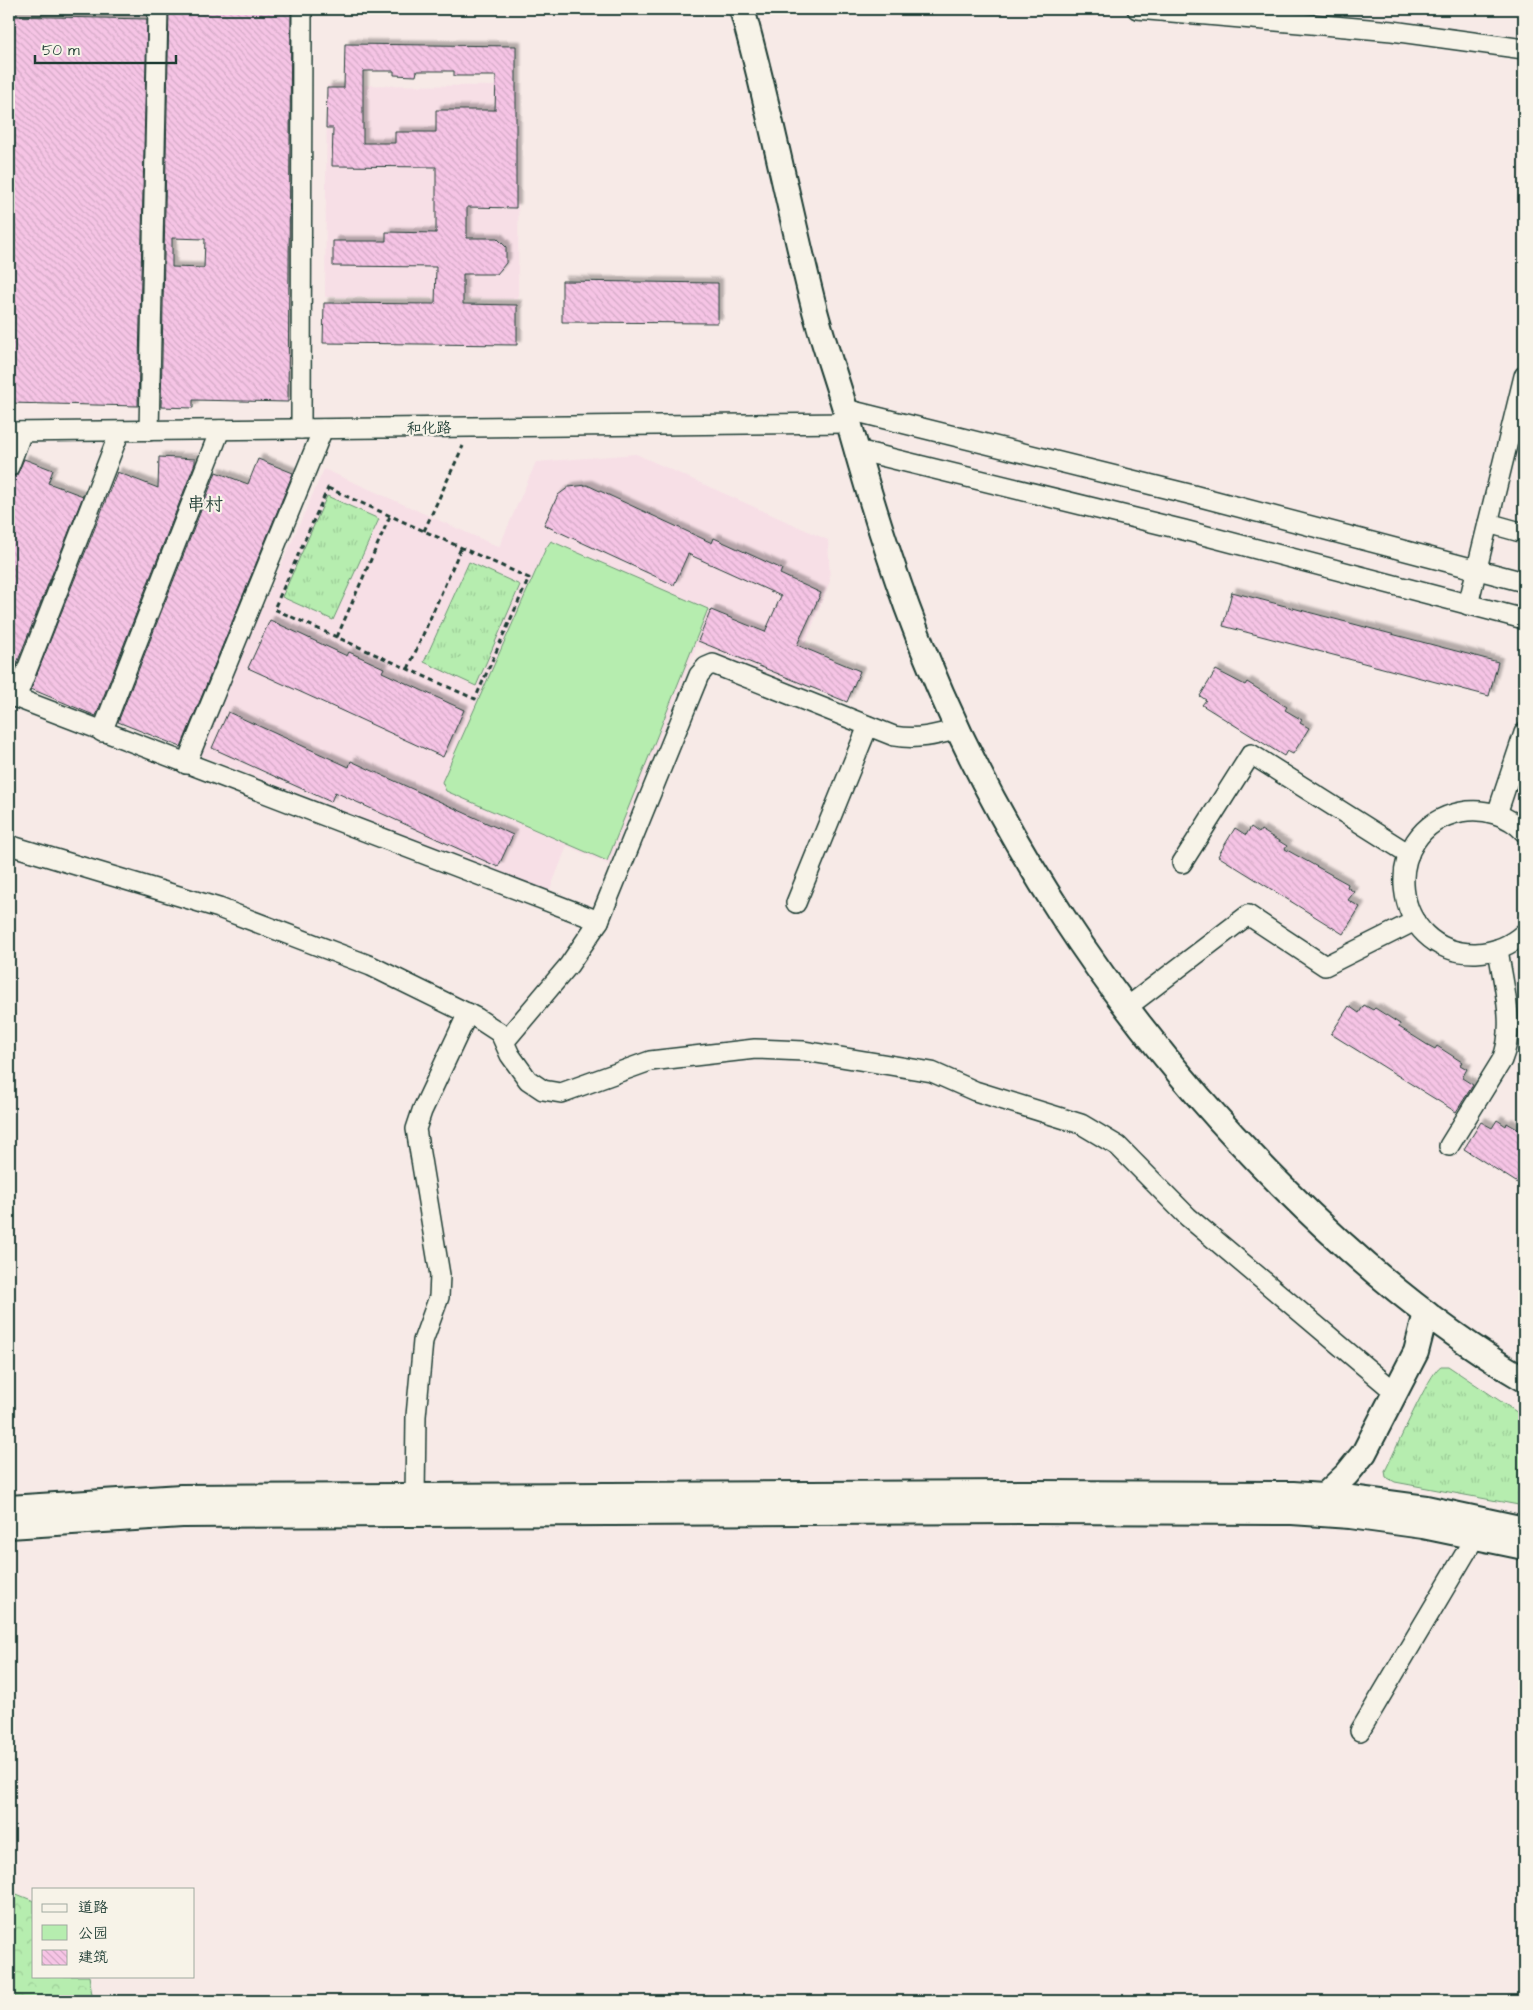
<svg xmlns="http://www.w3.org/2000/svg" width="1533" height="2010" viewBox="0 0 1533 2010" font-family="'Architects Daughter','LXGW WenKai TC',sans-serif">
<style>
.built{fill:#f7dfe6}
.grass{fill:url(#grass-tufts);stroke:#6a9572}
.forest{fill:url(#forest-crowns);stroke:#6a9572}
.park{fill:#b6edaf;stroke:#6a9572}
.building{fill:url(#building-back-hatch);stroke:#1f3d34;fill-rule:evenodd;filter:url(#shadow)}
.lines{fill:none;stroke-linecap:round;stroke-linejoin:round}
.minor-casing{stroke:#1f3d34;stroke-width:22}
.major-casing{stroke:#1f3d34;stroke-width:28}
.path{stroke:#1f3d34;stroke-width:3;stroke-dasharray:5 4;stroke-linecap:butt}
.minor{stroke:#f7f3e8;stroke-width:19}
.major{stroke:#f7f3e8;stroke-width:24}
.labels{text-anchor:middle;stroke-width:4.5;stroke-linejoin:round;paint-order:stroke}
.street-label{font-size:15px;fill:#1f3d34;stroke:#f7f3e8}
.quarter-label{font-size:18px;fill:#1f3d34;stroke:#f7f3e8}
</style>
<defs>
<pattern id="grass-tufts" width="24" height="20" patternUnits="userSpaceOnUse" patternTransform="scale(1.25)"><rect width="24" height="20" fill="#b6edaf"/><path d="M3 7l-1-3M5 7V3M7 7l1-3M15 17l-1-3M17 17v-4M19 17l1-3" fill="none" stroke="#9ccc97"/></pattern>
<pattern id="forest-crowns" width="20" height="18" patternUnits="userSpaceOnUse" patternTransform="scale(1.25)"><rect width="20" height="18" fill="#b6edaf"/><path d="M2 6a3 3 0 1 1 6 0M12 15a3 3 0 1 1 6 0" fill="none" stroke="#9ccc97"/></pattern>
<pattern id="building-back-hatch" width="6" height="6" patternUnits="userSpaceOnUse" patternTransform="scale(1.25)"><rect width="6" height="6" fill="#f6c4e5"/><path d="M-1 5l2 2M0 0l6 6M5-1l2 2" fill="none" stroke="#d2a9c5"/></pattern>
<filter id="shadow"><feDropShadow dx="4.5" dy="-4.5" stdDeviation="1" flood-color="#0004"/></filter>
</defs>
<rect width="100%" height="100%" fill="#f7eae7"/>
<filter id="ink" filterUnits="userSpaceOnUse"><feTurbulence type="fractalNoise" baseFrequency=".02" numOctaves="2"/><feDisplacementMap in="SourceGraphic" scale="10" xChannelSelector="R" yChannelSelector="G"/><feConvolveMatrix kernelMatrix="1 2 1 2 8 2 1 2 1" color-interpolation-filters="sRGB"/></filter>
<g filter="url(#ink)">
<g class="built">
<path d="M327,85l192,1 -1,213 -193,-2z"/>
<path d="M636,454l192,86 2,41 -25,64 16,6 -14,38 -110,-43 -88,219 -42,-19 -18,46 -352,-138 127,-285 175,78 37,-85z"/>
</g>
<g class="grass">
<path d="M327,496l52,23 -46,101 -51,-23z"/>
<path d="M469,562l51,23 -44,101 -52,-24z"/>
<path d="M1441,1366h7l76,51v89l-129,-24 -9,-5 -1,-6c9,-17 44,-99 56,-105z"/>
</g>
<path class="forest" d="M9,1891l25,10v75h55l4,25h-84z"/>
<path class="park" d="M551,541l157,68 -101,252 -161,-70 -4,-9 104,-234z"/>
<g class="building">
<path d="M169,9h122l-3,393 -95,-2v8l-32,-1zM172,238l33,1 -1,29 -32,-1z"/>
<path d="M9,16l138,3 -9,387 -129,-3z"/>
<path d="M345,44l171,2v162l-49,-1v31h30l9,9v16l-9,11h-34v30l54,1v40l-194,-2 1,-40 111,1 1,-37 -103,-1v-25h53v-9l50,1v-66l-104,-1 1,-38h-7l1,-40h17zM363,71h31v4l22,1 1,-5h37v5h42l-1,34h-59v22h-41v11h-32z"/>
<path d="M562,281l156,2v40l-156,-1z"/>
<path d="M159,457l36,2v4l-99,253 -65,-27 86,-217 41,16z"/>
<path d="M24,459l29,11 -5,13 35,13 -73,185 -1,-203 8,-3z"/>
<path d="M258,459l35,14 -112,274 -63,-25 98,-250 32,12z"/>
<path d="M587,485l125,58 2,-5 68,31 -2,5 41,19 -24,52 63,26 -13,31 -149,-61 13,-31 54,22 16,-36 -93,-42 -14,31 -130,-60 14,-30 11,-8z"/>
<path d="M1232,592l266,70 -9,34 -266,-70z"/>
<path d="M270,620l77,36 2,-4 35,16 -2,4 82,38 -21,47 -195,-89z"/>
<path d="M1216,670l29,15 2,-3 40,25 -2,3 17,10 -2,3 9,5 -16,26 -6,-3 -3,5 -82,-51 4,-5 -6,-4z"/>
<path d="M228,712l121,55 2,-6 162,74 -15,32 -163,-75 -4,10 -119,-54z"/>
<path d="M1251,827l8,6 2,-3 26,16 -2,3 63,35 -1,3 7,5 -6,8 12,7 -17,27 -125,-78 17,-28 11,7z"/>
<path d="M1364,1005l9,5 2,-2 25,16 -1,3 27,17 9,5 2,-3 25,16 -2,3 7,4 -5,9 11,7 -17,27 -125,-78 18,-28 10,7z"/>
<path d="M1497,1120l9,6 1,-3 17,10v54l-60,-38 17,-27 11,6z"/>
</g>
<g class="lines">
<g class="minor-casing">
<g id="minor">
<path d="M1137,9l255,22 132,18"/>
<path d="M845,409l348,86 331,87"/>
<path d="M301,429l1,-420"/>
<path d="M149,431l9,-422"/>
<path d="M9,432l840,-9"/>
<path d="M857,450l327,80 340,89"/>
<path d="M9,467l13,-35"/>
<path d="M1488,523l36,10"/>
<path d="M1468,605l56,-229"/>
<path d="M9,695l590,226"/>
<path d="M16,698l104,-267"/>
<path d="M102,732l118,-302"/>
<path d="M186,764l137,-335"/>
<path d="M1497,814l27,-81"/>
<path d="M1524,832c-15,-17 -40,-24 -63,-20 -85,17 -71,143 15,141 18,-1 35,-8 48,-20"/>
<path d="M9,845l210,63 152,58 106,52 23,15 10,22 18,25 15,10 18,3 89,-32 105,-12 49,2 128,21 43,19 106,33 37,22 70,71 207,175"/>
<path d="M1182,863l69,-109 158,100"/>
<path d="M796,903l72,-177"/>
<path d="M1126,1008l122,-93 77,51 90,-45"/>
<path d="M505,1041l64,-76 30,-44 100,-246 7,-8 7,-3 181,72c24,4 42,-1 65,-7"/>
<path d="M1449,1146l53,-86c14,-34 1,-75 -4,-111"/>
<path d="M415,1497l1,-81 7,-75 16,-44 1,-22 -24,-146 6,-18 46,-98"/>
<path d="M1360,1731l115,-194"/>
</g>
</g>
<g class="major-casing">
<g id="major">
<path d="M742,9c28,99 47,201 73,302 9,34 21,67 31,101 18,66 38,131 61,195 79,218 212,416 375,579 73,73 152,141 242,193"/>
<path d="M1324,1496l23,-22 17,-21 52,-101 10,-39"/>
<path d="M9,1508l172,-11 847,-4 265,1 58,4 75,10 98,21"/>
<path d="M9,1526l173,-11 847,-4 263,1 58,4 73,10 101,21"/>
</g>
</g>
<g class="path">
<path d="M328,488l201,90 -54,121 -201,-90z"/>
<path d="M424,531l39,-85"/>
<path d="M337,637l53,-121"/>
<path d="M408,669l53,-121"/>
</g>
<use href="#minor" class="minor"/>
<use href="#major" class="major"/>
</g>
</g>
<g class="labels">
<g class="street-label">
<text transform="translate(429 428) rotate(-1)" y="5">和化路</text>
</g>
<g class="quarter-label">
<text x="205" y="510">串村</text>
</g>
</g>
<rect width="1533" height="2010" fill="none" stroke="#f7f3e8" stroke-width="30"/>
<rect x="15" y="15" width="1503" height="1980" fill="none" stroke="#1f3d34" stroke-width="2" filter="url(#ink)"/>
<rect x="32" y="1888" width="162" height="90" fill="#f7f3e8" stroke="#a1aaa0"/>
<rect x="42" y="1904" width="25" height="8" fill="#f7f3e8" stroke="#a1aaa0"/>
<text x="78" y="1912" font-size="15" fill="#1f3d34">道路</text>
<rect x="42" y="1925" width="25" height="15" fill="#b6edaf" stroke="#a1aaa0"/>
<text x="78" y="1938" font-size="15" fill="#1f3d34">公园</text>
<rect x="42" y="1950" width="25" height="15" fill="url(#building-back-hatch)" stroke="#a1aaa0"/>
<text x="78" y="1962" font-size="15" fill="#1f3d34">建筑</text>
<path d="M35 55v8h141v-8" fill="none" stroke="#1f3d34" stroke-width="2.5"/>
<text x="42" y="55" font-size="15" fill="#1f3d34" stroke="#f7f3e8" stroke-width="4" paint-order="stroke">50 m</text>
</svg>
